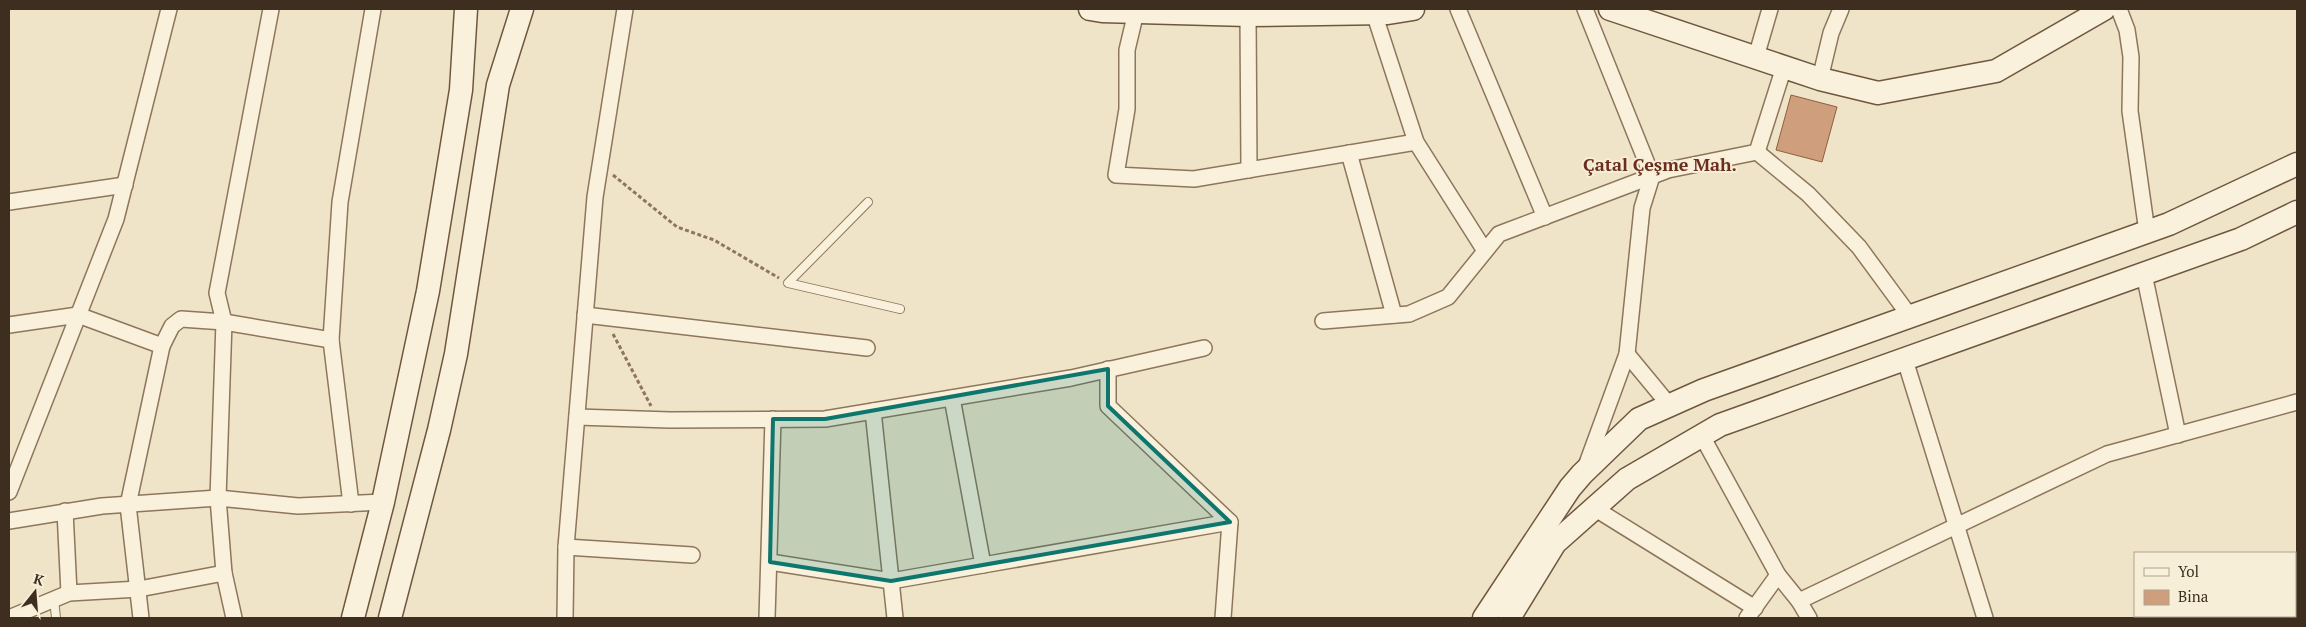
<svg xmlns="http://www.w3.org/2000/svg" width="2306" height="627" viewBox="0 0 2306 627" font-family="'PT Serif',serif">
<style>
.building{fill:#cf9f7d;stroke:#8d5f41}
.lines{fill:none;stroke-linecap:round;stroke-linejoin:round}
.lane-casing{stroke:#8d765c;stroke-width:10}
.street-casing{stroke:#8d765c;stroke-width:18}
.secondary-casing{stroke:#6f573f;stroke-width:25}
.path{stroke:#8d765c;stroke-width:3;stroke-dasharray:4 2.5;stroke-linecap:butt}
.lane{stroke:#faf1dc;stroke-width:8}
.street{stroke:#faf1dc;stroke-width:15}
.secondary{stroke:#faf1dc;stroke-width:22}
.marked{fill:#0f766e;fill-opacity:0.2;stroke:#0f766e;stroke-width:4;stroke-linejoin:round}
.labels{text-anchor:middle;stroke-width:4;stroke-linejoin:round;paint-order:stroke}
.district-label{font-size:18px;font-weight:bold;fill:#6b2e1e;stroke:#f7eed8}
</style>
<rect width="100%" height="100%" fill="#f0e4c8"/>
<path class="building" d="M1791,95l46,12 -15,55 -46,-12z"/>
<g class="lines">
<g class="lane-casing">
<g id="lane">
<path d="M868,202l-80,81 112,26"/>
<path d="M54,599l2,19"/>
</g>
</g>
<g class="street-casing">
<g id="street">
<path d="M1458,9l87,208"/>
<path d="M1585,9l67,167 -10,32 -15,146 -41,112"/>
<path d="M2119,9l8,21 4,27 -1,54 17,121"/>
<path d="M1136,12l-9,38v59l-11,66 78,4 222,-37"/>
<path d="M1374,13l42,129 69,109"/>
<path d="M1248,15l1,155"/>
<path d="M1756,57l14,-48"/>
<path d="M1820,79l11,-46 10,-24"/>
<path d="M1757,152l51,42 51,53 50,68"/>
<path d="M1349,153l45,162"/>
<path d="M9,202l116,-17"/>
<path d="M2144,274l34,161"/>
<path d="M585,315l282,33"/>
<path d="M1323,321l86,-7 39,-17 51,-63 169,-64 89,-18 27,-85"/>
<path d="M9,325l69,-10 84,31 -34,159 13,113"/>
<path d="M162,346l10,-20 9,-7 43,3 107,18"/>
<path d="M1627,354l43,52"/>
<path d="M1905,360l80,258"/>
<path d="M1108,369v37l122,116 -7,96"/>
<path d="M873,411l22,207"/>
<path d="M577,417l93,3 155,-1 246,-41 133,-30"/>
<path d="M1702,436l76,139 -31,43"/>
<path d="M9,492l107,-273 53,-210"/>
<path d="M351,504l-20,-164 9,-138 33,-193"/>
<path d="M1594,508l161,100"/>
<path d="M65,511l4,82"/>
<path d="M9,521l93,-15 116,-8 80,8 85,-4"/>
<path d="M566,547l126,8"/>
<path d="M770,562l121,19 92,-16 -31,-167"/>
<path d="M983,565l247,-43"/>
<path d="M1778,575l21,26 308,-147 190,-52"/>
<path d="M2295,584l2,-1"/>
<path d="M1799,601l10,17"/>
<path d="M9,618l60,-25 70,-4 85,-16"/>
<path d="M234,618l-10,-45 -6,-75 6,-176 -7,-29 54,-284"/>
<path d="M565,618l1,-71 29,-350 30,-188"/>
<path d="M767,618l6,-199"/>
<path d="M2201,618l7,-2"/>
</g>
</g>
<g class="secondary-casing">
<g id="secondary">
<path d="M1090,9l12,2 146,4 140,-2 25,-4"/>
<path d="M1610,9l210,70 58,14 118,-22 108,-62"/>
<path d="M353,618l30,-116 45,-211 33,-201 5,-81"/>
<path d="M390,618l49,-188 17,-76 42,-269 24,-76"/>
<path d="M1484,618l86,-130 12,-14 57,-55 65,-29 465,-166 128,-60"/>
<path d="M1509,618l46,-75 72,-64 93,-54 521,-186 56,-27"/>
</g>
</g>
<g class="path">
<path d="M613,175l64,52 37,13 65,38"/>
<path d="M613,334l38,72"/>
</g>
<use href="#lane" class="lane"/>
<use href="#street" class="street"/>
<use href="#secondary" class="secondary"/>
</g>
<path class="marked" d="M1108,369v37l122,116 -339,59 -121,-19 3,-143h52z"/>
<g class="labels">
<g class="district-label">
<text x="1660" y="171">Çatal Çeşme Mah.</text>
</g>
</g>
<rect width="2306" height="627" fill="none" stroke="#3d2e20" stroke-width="20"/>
<rect x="2134" y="552" width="162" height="65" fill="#f7eed8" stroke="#ada18e"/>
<rect x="2144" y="568" width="25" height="8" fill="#faf1dc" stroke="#ada18e"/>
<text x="2178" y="577" font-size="15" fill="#3d2e20">Yol</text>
<rect x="2144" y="590" width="25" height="15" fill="#cf9f7d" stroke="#ada18e"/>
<text x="2178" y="602" font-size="15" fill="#3d2e20">Bina</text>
<g transform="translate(35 592) rotate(17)" stroke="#f7eed8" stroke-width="4" paint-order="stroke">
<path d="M0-4L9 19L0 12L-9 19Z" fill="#3d2e20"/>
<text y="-8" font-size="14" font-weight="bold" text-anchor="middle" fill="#3d2e20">K</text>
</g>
</svg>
